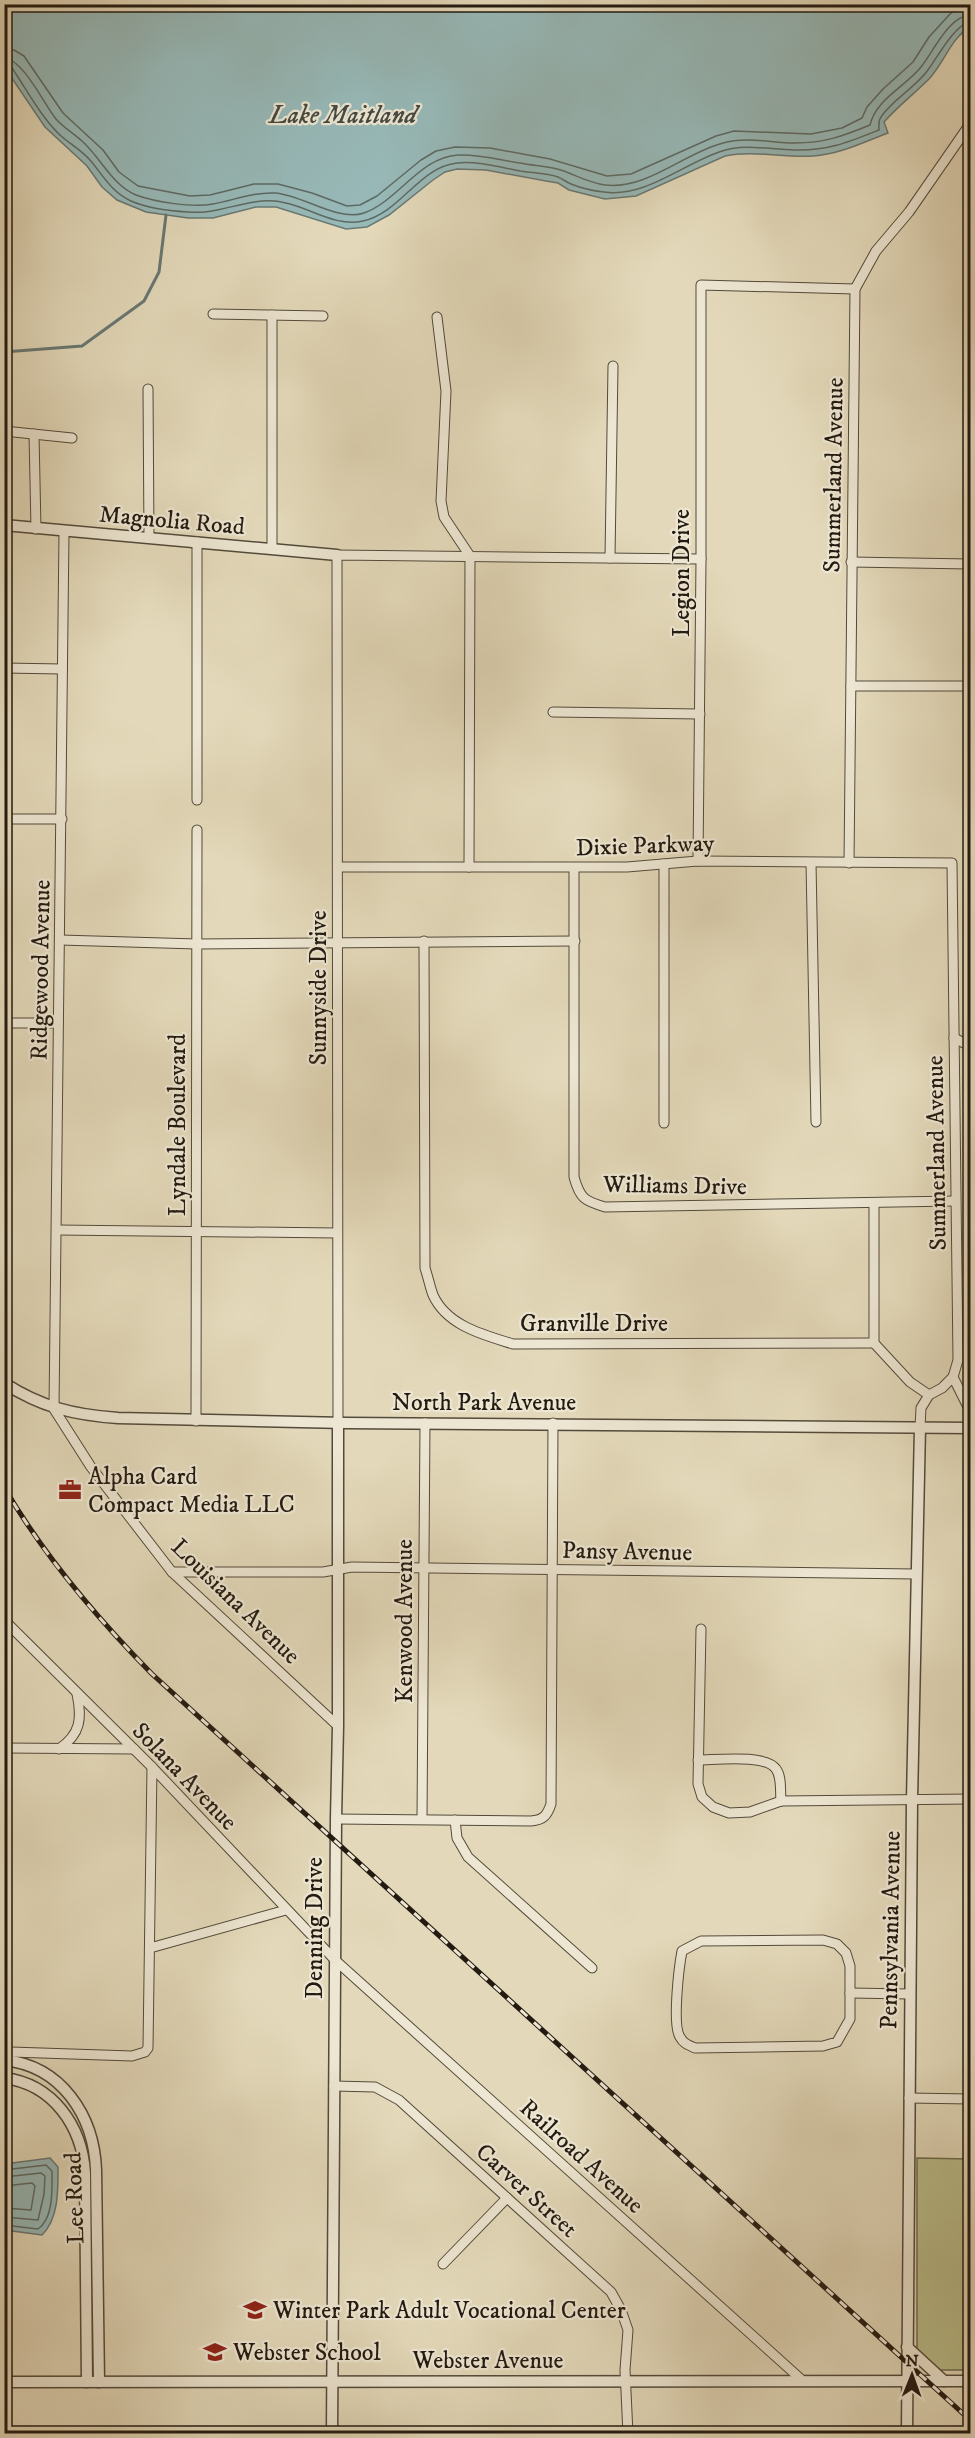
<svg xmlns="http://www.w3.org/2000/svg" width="975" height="2438" viewBox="0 0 975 2438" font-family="'IM FELL DW Pica',serif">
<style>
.green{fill:#babe8b;stroke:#6e6c4e;stroke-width:1.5}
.water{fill:#97b9b8;stroke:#697975;stroke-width:1.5}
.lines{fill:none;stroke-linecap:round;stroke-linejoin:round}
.shore{stroke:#5d6a64;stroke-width:1.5}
.stream{stroke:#697975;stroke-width:3}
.minor-casing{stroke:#534a3b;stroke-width:11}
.tertiary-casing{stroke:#534a3b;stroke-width:13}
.minor{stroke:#ede6d2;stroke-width:9}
.tertiary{stroke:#ede6d2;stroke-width:10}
.rail-casing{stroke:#231a11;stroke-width:5}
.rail{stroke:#ede6d2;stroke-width:3;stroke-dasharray:9;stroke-linecap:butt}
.labels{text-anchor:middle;stroke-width:4.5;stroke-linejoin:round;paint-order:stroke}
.street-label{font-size:24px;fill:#231a11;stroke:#ede6d2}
.poi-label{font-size:24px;fill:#231a11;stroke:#ede6d2;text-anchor:start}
.water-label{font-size:26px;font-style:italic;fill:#464a43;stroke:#ede6d2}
</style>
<rect width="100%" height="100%" fill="#e3d9ba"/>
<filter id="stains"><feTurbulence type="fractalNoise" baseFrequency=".00333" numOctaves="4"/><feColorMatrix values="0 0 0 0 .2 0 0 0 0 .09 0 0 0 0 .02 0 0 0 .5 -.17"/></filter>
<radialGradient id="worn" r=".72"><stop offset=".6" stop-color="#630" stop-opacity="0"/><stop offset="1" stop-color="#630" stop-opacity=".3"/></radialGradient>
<path class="green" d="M917,2158l53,1v211h-33l-20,-18z"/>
<g class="water">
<path d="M970,4v23c-19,11 -26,36 -41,52 -15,15 -31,27 -45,43l4,11c-25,9 -47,21 -75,23 -30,2 -59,-6 -88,0l-89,40 -31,3 -36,-9 -11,-7 -12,-2 -60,-11 -29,-1 -12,3 -12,8 -44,35 -22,12 -21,2 -70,-22h-20l-43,11h-25l-42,-6 -29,-12 -15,-13 -15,-21 -42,-39 -40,-59v-63z"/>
<path d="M50,2158l8,9c0,23 1,51 -16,68l-37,-5v-66z"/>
</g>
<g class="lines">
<g class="shore">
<path d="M4,49l10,1 10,6 39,57 40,37 16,22 19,14 52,10 20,-1 44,-11h24l34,9 35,13 13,-1 17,-9 44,-36 15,-9 19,-4 35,1 60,11 57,17 24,-2 85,-38 18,-5 77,3 31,-6 20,-10 5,-11 16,-18 30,-27 16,-25 21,-23 10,-7 10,-2"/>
<path d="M4,58c19,1 40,46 52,61 8,9 17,14 26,22 19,17 30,44 54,54 19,7 57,13 77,9 22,-4 40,-12 62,-11 28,2 63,29 89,20 34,-12 56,-56 94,-58 21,-1 42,5 62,8 14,3 30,3 44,8 13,5 26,12 41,14 42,5 79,-32 118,-42 23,-7 48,0 72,0 30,0 48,-7 75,-18 6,-26 35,-38 51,-58 12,-15 28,-51 49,-52"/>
<path d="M4,65l8,3c15,22 29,49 48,67 10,9 21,15 30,25 13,15 21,32 41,41 16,7 39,10 57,11 30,3 56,-13 86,-11 31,2 58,27 89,20 37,-8 56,-54 94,-58 21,-2 42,4 63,8 12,2 26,2 38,6 5,2 8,5 13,7 10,4 23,7 33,8 42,6 80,-29 118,-41 23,-8 49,-1 73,-1 33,1 54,-8 84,-20 0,-5 -1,-9 2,-13 12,-18 34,-29 47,-47 9,-12 27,-46 42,-48"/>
<path d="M4,2170l42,-5 6,6c0,17 2,47 -14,58l-34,-4"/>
<path d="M4,2177l37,-4 4,3 -1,18 -6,26 -34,-3"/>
<path d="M4,2186l28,-3 3,3 -4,24 -27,-2"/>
</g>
<path class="stream" d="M4,352l78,-6 62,-45 15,-29 7,-57"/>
<g class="minor-casing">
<g id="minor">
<path d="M213,314l110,2"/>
<path d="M272,315v234"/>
<path d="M437,317l9,74 -5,110 3,16 26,39 -1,311"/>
<path d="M148,389l1,149"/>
<path d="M4,431l68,7"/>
<path d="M34,434l2,95"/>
<path d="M64,532l-10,877 37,58 81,105 166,154"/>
<path d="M610,558l3,-192"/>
<path d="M851,562l119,2"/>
<path d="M4,668l58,1"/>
<path d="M851,686h119"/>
<path d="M553,712l147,2"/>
<path d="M197,800v-258"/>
<path d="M4,819h58"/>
<path d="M698,861l3,-302v-274l154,4"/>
<path d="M811,863l5,259"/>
<path d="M849,863l6,-574 21,-38 33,-39 61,-88"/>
<path d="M339,867h288l71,-6 254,2 6,497 -5,17 -11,11 -13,7 -8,13 -1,19"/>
<path d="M574,868v309c6,22 11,24 31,30l350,-6"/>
<path d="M60,940l137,4 378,-3"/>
<path d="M424,941l1,327c3,9 5,19 8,27 14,31 51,40 80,49l361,-1"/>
<path d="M4,1023h54"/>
<path d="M954,1038l16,8"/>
<path d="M664,1123v-259"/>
<path d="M874,1204v139l36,39 19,13"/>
<path d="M57,1230l280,3"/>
<path d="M953,1377l17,34"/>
<path d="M196,1421l1,-591"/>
<path d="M338,1422l-1,-867 364,4"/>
<path d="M172,1572h151l29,-5 564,7"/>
<path d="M4,1620l148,147 183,193 468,421"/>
<path d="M701,1629l-3,155 4,13 11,10 16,6 21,-1 31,-11 189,-2"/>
<path d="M4,1748l130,1"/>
<path d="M59,1749c22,-15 23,-31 18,-55"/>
<path d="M698,1760c18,0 68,-6 78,9 6,8 4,22 5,32"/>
<path d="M336,1819l195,2c12,-1 16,-5 20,-17l2,-381"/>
<path d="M422,1819l3,-396"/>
<path d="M455,1820l2,18 11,19 124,111"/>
<path d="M823,1940l14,4 9,9 4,13v53l-13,23 -14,4 -128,2c-7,-3 -12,-5 -15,-11 -8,-12 -1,-70 2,-86l19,-10z"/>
<path d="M150,1948l136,-38"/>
<path d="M850,1993l60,1"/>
<path d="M11,2052l121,4 13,-4 3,-4 4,-281"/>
<path d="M334,2086l41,1 24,13 212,192 10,18 7,20 -3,40 3,64"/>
<path d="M909,2098l61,1"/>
<path d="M443,2264l64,-66"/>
</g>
</g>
<g class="tertiary-casing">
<g id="tertiary">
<path d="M4,525l333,30"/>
<path d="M4,1383c37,24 70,32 114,35l228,5 624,5"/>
<path d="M4,2060c58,6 90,56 92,110l3,212"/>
<path d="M4,2078c49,6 78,48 81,95l2,209"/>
<path d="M907,2347l37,34"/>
<path d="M4,2382l966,-1"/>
<path d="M332,2434l4,-615 2,-93v-304"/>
<path d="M907,2434l5,-634 8,-373"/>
</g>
</g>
<use href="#minor" class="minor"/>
<use href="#tertiary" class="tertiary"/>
<g class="rail-casing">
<path id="rail" d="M4,1487c40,69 92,130 148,187l818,746"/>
</g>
<use href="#rail" class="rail"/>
</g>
<defs>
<g id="office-bare" transform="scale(1.8)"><path d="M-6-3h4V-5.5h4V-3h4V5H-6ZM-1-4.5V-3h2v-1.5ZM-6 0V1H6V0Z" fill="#8f2418" stroke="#ede6d2" stroke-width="2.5" paint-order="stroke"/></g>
<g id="school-bare" transform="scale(1.8)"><path d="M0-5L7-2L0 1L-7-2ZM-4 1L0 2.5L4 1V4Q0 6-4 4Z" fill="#8f2418" stroke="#ede6d2" stroke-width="2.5" paint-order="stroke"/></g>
</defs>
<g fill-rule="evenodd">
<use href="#office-bare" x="70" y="1490"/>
<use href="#school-bare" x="255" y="2310"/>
<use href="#school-bare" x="215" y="2352"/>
</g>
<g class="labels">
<g class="street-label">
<text transform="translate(833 475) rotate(-89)" y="8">Summerland Avenue</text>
<text transform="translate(172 520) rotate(5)" y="8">Magnolia Road</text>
<text transform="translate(681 573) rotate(-90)" y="8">Legion Drive</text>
<text transform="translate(645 845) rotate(-2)" y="8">Dixie Parkway</text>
<text transform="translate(40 970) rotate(-89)" y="8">Ridgewood Avenue</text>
<text transform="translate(318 988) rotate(-90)" y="8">Sunnyside Drive</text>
<text transform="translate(177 1125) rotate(-90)" y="8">Lyndale Boulevard</text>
<text transform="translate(936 1153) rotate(-91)" y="8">Summerland Avenue</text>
<text transform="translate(675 1185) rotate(1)" y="8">Williams Drive</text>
<text x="594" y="1331">Granville Drive</text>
<text x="484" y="1410">North Park Avenue</text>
<text transform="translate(627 1551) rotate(1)" y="8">Pansy Avenue</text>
<text transform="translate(236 1601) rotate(44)" y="8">Louisiana Avenue</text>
<text transform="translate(404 1621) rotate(-90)" y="8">Kenwood Avenue</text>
<text transform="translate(185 1776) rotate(46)" y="8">Solana Avenue</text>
<text transform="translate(314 1928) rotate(-90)" y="8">Denning Drive</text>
<text transform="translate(890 1930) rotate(-89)" y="8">Pennsylvania Avenue</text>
<text transform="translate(582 2156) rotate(42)" y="8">Railroad Avenue</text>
<text transform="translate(527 2190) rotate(42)" y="8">Carver Street</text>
<text transform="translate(74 2198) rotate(-92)" y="8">Lee Road</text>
<text x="488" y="2368">Webster Avenue</text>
</g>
<g class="poi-label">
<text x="88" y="1484">Alpha Card<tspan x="88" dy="28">Compact Media LLC</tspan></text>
<text x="273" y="2318">Winter Park Adult Vocational Center</text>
<text x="233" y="2360">Webster School</text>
</g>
<g class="water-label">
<text x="343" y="123">Lake Maitland</text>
</g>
</g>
<rect width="975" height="2438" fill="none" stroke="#e3d9ba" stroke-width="24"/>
<rect x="6" y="6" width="963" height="2426" fill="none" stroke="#231a11" stroke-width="3"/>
<rect x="12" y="12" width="951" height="2414" fill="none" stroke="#231a11" stroke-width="1.5"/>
<g transform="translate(912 2375) rotate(1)" stroke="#ede6d2" stroke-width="4.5" paint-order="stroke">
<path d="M0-4.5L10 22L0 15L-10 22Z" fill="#231a11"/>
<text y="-9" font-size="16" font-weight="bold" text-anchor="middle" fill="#231a11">N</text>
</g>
<rect width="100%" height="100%" filter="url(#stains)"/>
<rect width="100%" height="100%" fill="url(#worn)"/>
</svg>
